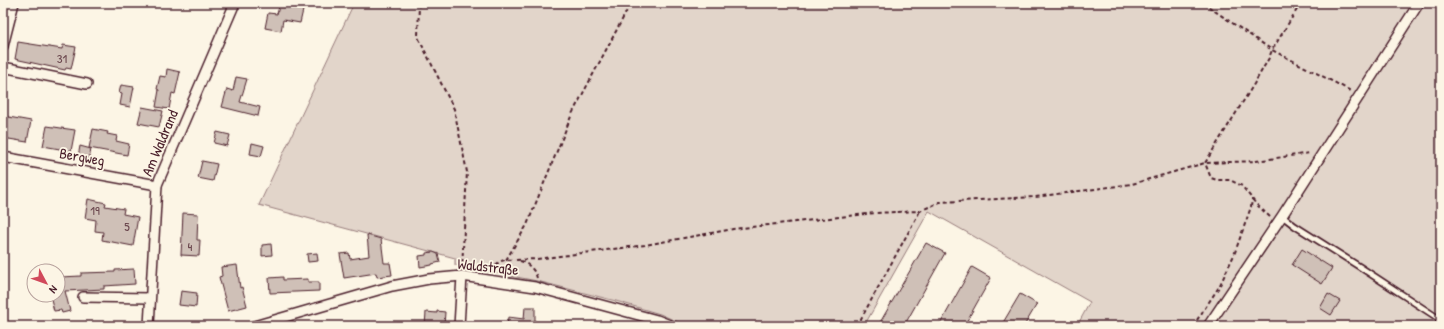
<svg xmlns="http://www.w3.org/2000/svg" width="1444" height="329" viewBox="0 0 1444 329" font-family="'Patrick Hand',sans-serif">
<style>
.green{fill:#e2d5ca;stroke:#967a7a}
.building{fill:#cfc0b7;stroke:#4a1f2b}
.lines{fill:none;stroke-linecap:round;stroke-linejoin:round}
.lane-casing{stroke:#4a1f2b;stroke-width:8}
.street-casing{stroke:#4a1f2b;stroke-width:12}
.path{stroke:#4a1f2b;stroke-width:2;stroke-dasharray:4 3;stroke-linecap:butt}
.lane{stroke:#fcf5e5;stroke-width:4.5}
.street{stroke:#fcf5e5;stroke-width:9}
.labels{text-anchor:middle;stroke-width:3.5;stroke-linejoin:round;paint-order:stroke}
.number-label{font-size:13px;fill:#6b474e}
.street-label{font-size:15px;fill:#4a1f2b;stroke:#fcf5e5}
</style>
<rect width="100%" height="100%" fill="#fcf5e5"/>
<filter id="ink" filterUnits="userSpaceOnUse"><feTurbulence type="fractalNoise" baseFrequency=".025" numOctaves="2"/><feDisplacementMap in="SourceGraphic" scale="8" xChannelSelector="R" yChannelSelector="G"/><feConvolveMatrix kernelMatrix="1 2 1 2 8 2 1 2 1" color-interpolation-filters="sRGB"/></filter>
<g filter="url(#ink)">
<path class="green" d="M354,3h1087v323h-364l13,-24 -161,-91 -65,115h-177l-27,-12 -44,-13 -79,-20 -82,-16v-7l-196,-53z"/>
<g class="building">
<path d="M280,3h11l13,3 -4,17 -17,-3 -2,11 -16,-3 3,-15 9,1z"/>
<path d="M18,42l44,7 1,-4 13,2 -5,22 -5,-1 -1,2 -50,-11z"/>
<path d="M167,69l13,3 -5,22 -3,-1 -3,16 -13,-2 3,-17 -2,-1 3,-13 6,1z"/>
<path d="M236,77l11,2 -7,23 20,5 -2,9 -36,-9 5,-18 6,2z"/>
<path d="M121,85l13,2 -4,20 -10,-2 2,-11 -3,-1z"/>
<path d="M142,107l21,4 -4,16 -21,-4z"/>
<path d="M3,116l28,5 -4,21 -24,-4z"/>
<path d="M47,126l28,4 -4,21 -28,-5z"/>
<path d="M93,129l15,3 -1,2 10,2 -1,5 13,3 -2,11 -38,-7z"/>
<path d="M217,132l13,3 -3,11 -13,-3z"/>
<path d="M252,143l12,3 -3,10 -11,-2z"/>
<path d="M80,146l11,3 -2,10 -11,-2z"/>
<path d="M202,161l15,3 -4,17 -15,-3z"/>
<path d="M88,199l18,4 -1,3 19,3 -1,5 15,3 -5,29 -31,-6 1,-8 -8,-1 1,-11 -11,-2z"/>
<path d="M183,213l15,1 -1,26h3l-1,16 -18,-1z"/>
<path d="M367,235l14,4 3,24h6l2,12 -15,2 -1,-4 -32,5 -4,-24 9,-1 1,6 19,-3z"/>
<path d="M926,243l19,10 -41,73h-26z"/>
<path d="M271,244l1,11 -10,1v-11z"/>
<path d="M1302,249l30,19 -10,16 -30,-19z"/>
<path d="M433,252l5,2 2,8 -8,2v1l-12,2 -1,-11 7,-1v-2z"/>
<path d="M317,253l1,8 -10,1 -1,-8z"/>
<path d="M237,265l3,23 2,-1 5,19 -19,5 -9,-34 3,-1 -1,-9z"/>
<path d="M972,267l19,11 -27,48h-25z"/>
<path d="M134,269l1,15 -31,2v3l-39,2 5,20 -8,2 -1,-3 -7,1 -4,-16h8v-19l3,-1v2l20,-1v-3l34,-1v-2z"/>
<path d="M283,277v3l25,-1v3h11v9l-49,2 -1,-15z"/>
<path d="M181,291l16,2 -1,14 -17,-2z"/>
<path d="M1020,294l17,10 -13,22h-23z"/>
<path d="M1328,294l12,7 -9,14 -11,-7z"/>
<path d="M525,307h10v19h-28l1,-9 16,2z"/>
<path d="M437,311l8,1 -1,14h-19l1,-14 11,1z"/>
</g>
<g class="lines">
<g class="lane-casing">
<path id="lane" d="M1282,216l13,10 65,41 81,53"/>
</g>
<g class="street-casing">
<g id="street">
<path d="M3,46l11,-43"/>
<path d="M3,67l84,17"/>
<path d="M3,157l154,28"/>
<path d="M83,297l67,1"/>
<path d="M149,326l8,-141 78,-182"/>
<path d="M254,326l138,-40 37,-7 33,-3 73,11 122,33 15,6"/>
<path d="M459,326l3,-50"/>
<path d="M1208,326l74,-110 137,-213"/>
</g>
</g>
<g class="path">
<path d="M419,3l-1,34 36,72 13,63 -5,96"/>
<path d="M1203,3l69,47 79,41"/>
<path d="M1270,217l-14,-13 -14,-18 -12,-6h-13l-6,-2 -6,-15 49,-79 15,-26 3,-8 29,-47"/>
<path d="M506,260l21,-35 45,-111 59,-111"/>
<path d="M516,260l21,-1 108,-14 88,-16 142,-16 45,-2 20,-9 95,-5 97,-13 73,-21 51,-2 54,-8"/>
<path d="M520,261c8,2 15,9 17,17"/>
<path d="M493,272c3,-12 11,-13 22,-12"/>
<path d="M857,326l63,-115"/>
<path d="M1193,326l26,-39 15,-32 17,-48 1,-8"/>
</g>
<use href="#lane" class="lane"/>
<use href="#street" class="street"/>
</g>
</g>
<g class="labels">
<g class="number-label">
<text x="62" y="63">31</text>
<text x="95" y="215">19</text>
<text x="127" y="231">5</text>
<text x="190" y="251">4</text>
</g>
<g class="street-label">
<text transform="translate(160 143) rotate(-67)" y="5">Am Waldrand</text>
<text transform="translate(82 157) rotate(10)" y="5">Bergweg</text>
<text transform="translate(488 267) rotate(6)" y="5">Waldstraße</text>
</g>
</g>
<rect width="1444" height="329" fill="none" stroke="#fcf5e5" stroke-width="16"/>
<rect x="8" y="8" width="1428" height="313" fill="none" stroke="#4a1f2b" stroke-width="1.5" filter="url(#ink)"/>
<g transform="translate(46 283) rotate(131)"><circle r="19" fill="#fcf5e5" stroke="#b59f9b"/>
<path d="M0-3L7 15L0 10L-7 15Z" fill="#d1495b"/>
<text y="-6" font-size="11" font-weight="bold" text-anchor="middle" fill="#4a1f2b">N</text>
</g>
</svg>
